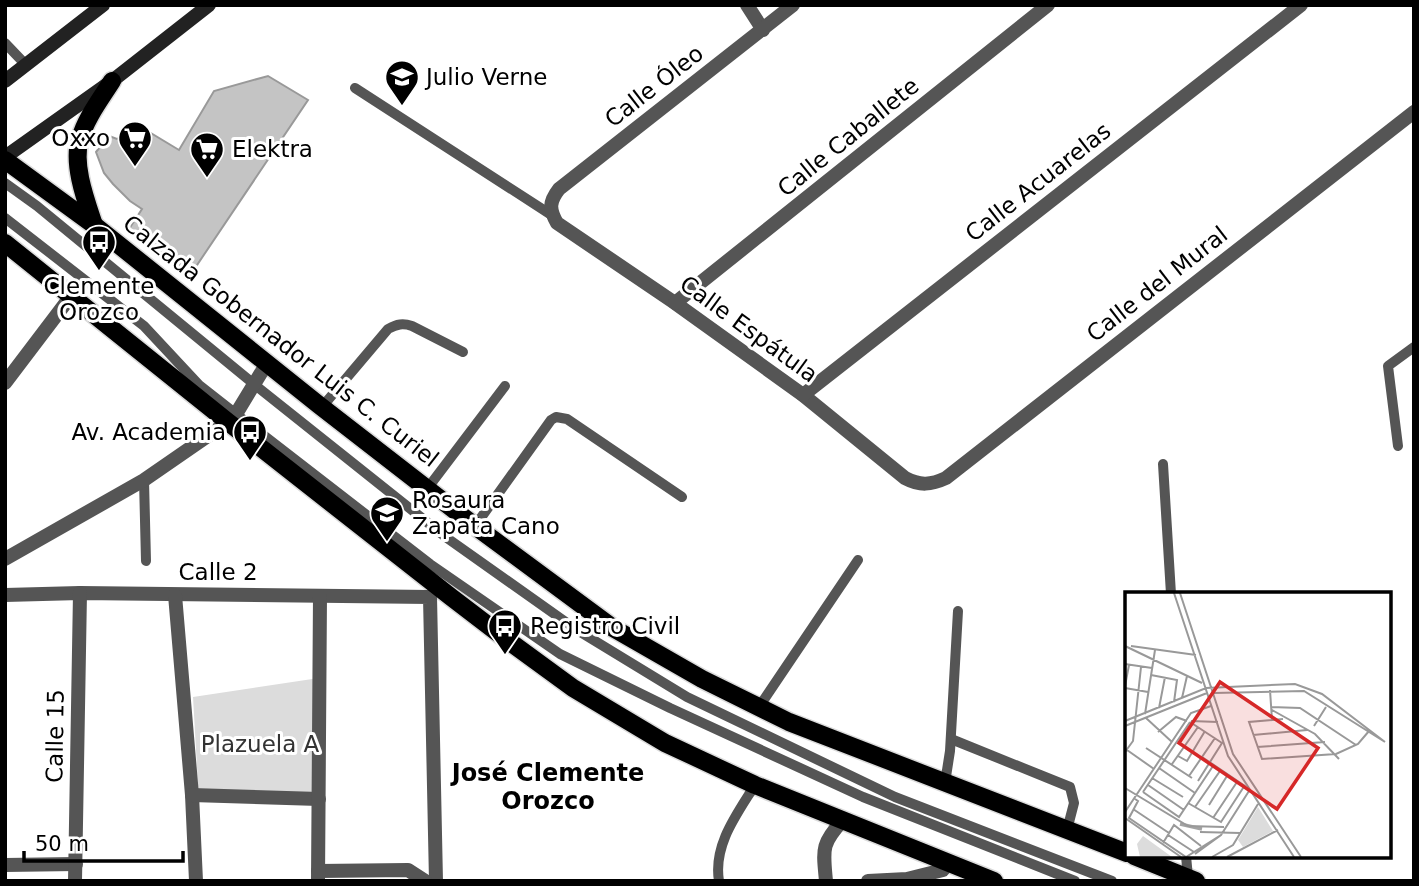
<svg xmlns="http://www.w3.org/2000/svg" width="1419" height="886" viewBox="0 0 1419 886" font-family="'DejaVu Sans',sans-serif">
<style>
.green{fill:#dcdcdc}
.building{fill:#c4c4c4;stroke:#999;stroke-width:2}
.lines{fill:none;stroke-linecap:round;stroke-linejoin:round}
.primary-casing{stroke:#dbdbdb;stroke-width:21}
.lane{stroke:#555;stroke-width:10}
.street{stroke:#555;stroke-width:14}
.secondary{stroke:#222;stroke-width:14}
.primary{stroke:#000;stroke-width:18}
.labels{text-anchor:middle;stroke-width:6;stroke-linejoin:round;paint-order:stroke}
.poi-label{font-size:23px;fill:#000;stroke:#fff;text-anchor:start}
.street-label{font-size:23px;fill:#000;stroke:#fff}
.park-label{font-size:23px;fill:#333;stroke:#fff}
.neighbourhood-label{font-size:24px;font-weight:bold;fill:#000;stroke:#fff}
.inset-river{fill:none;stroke:#a3a3a3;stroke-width:3.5}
.inset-road{fill:none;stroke:#999;stroke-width:2}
.view{fill:#d62828;fill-opacity:0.15;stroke:#d62828;stroke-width:3.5}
.inset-edge{fill:none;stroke:#000;stroke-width:3.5}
</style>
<rect width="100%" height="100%" fill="#fff"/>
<path class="green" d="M319,678v121l-120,3 -6,-105z"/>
<path class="building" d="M268,76l40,24 -117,174 -62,-45 13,-20 -12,-8 -17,-17 -9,-11 -8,-21 13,-16 8,3 19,-11 8,1 35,21 35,-59z"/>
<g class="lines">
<g class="primary-casing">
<g id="primary">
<path d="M5,160l89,65 225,180 156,121 138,102 89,51 87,43 338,131"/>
<path d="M94,225c-8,-24 -22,-61 -14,-86 6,-21 20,-39 32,-58"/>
<path d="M5,243l223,179 223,175 59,45 63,46 92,55 90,42 239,96"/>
<path d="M1134,856l62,25"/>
</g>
</g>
<g class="lane">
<path d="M5,43l21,22"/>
<path d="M355,88l198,128"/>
<path d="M5,183l32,23 218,179 192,153 130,92 110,67 208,100 217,84"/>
<path d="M5,218l139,108 55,59 37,29 194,150 130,90 110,54 193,89 212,84"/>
<path d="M322,407l66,-78c9,-5 15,-6 24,-3l51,26"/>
<path d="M1398,446l-10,-80 26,-19"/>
<path d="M1163,464l8,130"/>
<path d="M144,480l2,81"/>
<path d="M427,489l78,-103"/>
<path d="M475,526l76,-106 5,-3 11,2 115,78"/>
<path d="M759,707l99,-147"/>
<path d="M951,739l119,48 4,16 -7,27"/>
<path d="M945,783l5,-32 8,-140"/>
<path d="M1186,856l2,21"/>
<path d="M719,881c-6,-36 18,-67 36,-96"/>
</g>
<g class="street">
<path d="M747,5l16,25"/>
<path d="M793,5l-234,184c-10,13 -10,20 -2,34l118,80 128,92 102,83c15,8 26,7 41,0l468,-366"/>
<path d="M675,303l373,-298"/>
<path d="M5,383l66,-87"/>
<path d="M803,395l498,-390"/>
<path d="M5,559l139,-79 84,-58 8,-8 31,-51"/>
<path d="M5,595l75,-2 350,4 6,284"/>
<path d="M175,595l17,200 4,86"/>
<path d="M192,795l127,4"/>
<path d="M5,865l71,-1"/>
<path d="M318,871l90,-1 17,11"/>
<path d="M75,881l5,-288"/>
<path d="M318,881l2,-285"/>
<path d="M826,881c-3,-32 -5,-37 17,-61"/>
<path d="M868,881l39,-2 36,-9"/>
</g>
<g class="secondary">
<path d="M5,81l98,-76"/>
<path d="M5,157l107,-76 97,-76"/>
</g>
<use href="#primary" class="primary"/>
</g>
<defs>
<g id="school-pin" transform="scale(1.75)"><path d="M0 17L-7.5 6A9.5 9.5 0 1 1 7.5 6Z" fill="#000" stroke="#fff"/><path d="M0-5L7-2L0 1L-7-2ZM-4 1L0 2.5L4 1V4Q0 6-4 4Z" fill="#fff"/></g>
<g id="supermarket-pin" transform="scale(1.75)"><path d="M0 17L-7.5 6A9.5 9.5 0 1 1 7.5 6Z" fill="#000" stroke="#fff"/><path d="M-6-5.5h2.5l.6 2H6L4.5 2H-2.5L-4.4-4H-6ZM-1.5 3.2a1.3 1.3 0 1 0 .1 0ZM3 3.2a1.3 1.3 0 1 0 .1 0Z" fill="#fff"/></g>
<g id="bus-pin" transform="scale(1.75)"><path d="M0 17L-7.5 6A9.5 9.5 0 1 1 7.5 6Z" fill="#000" stroke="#fff"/><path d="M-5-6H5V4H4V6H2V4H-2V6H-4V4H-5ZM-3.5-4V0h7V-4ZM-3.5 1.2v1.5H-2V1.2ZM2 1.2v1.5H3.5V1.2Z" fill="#fff"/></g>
</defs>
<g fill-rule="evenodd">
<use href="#school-pin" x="402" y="77"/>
<use href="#supermarket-pin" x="135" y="138"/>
<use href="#supermarket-pin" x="207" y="149"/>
<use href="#bus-pin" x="99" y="242"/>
<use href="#bus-pin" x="250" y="432"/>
<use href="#school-pin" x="387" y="513"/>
<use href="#bus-pin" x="505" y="626"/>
</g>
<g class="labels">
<g class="poi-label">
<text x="426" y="85">Julio Verne</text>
<text x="110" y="146" text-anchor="end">Oxxo</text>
<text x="232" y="157">Elektra</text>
<text x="99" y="294" text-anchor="middle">Clemente<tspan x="99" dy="26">Orozco</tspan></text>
<text x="226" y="440" text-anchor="end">Av. Academia</text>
<text x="412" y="508">Rosaura<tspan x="412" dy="26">Zapata Cano</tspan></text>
<text x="530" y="634">Registro Civil</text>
</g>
<g class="street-label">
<text transform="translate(654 86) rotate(-38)" y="8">Calle Óleo</text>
<text transform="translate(848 137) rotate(-39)" y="8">Calle Caballete</text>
<text transform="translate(1038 182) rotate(-38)" y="8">Calle Acuarelas</text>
<text transform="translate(1157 284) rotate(-38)" y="8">Calle del Mural</text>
<text transform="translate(749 329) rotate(36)" y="8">Calle Espátula</text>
<text transform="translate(281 341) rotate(38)" y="8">Calzada Gobernador Luis C. Curiel</text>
<text x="218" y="580">Calle 2</text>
<text transform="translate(55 736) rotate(-89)" y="8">Calle 15</text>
</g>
<g class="park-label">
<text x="260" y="752">Plazuela A</text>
</g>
<g class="neighbourhood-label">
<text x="548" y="781">José Clemente<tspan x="548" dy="28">Orozco</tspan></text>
</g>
</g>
<g transform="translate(1125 592)">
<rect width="266" height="266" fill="#fff"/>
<path d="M133,215l15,24 -30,16 -5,-7zM18,244l29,21h-32l-3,-13z" fill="#dcdcdc"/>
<path class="inset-river" d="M55,232l22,5"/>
<path class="inset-road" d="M49,1l54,163 66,101M55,1l53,161 68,103M0,54l77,37M6,54l65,9M0,72l27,4M26,83l26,5 -3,22M0,94l4,-21M0,96l23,4M145,98l2,30M89,101l90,-2 81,51M57,106l5,-22M146,115l29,1 56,37M34,116l6,-31M147,118l43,24 24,25M20,122l10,-64M21,126l26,24M158,127l-34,3 13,37 74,-5 22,-10 11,-13M0,129l81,-33 89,-4 27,10 63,48M66,129l27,1M65,130l32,21 -24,38M0,134l82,-33M189,134l12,-19M33,140l18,-15 11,4M128,143l54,-5M132,155l68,-5M21,156l46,30M2,158l27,19M0,160l8,-11 8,-74M53,164l9,5 18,-30M77,165l43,29M47,172l26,-37M34,176l36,25M64,184l26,-38M27,186l31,19M23,193l36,25M0,196l63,38 36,1M18,200l36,25 34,-51M18,200l47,-70M10,207l3,2 -9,17 57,39 35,-22M63,211l33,19 24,-37M84,213l18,-29M70,215l25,-36M8,217l36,24M0,220l66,-99 20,-7M0,226l56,39M88,226l24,-36M75,240l40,1M43,243l26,17M38,251l11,-18 27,21M70,262l26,-19 28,-44M87,265l21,-12 25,-41M102,265l51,-27"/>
<path class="view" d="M95,90l98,66 -41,61 -98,-66z"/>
<rect width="266" height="266" class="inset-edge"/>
</g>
<rect width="1419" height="886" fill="none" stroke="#000000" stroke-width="14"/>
<path d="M24 851v10h159v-10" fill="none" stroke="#000000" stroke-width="3.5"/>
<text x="35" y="851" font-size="21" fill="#000000" stroke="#ffffff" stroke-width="5" paint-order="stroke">50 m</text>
</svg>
